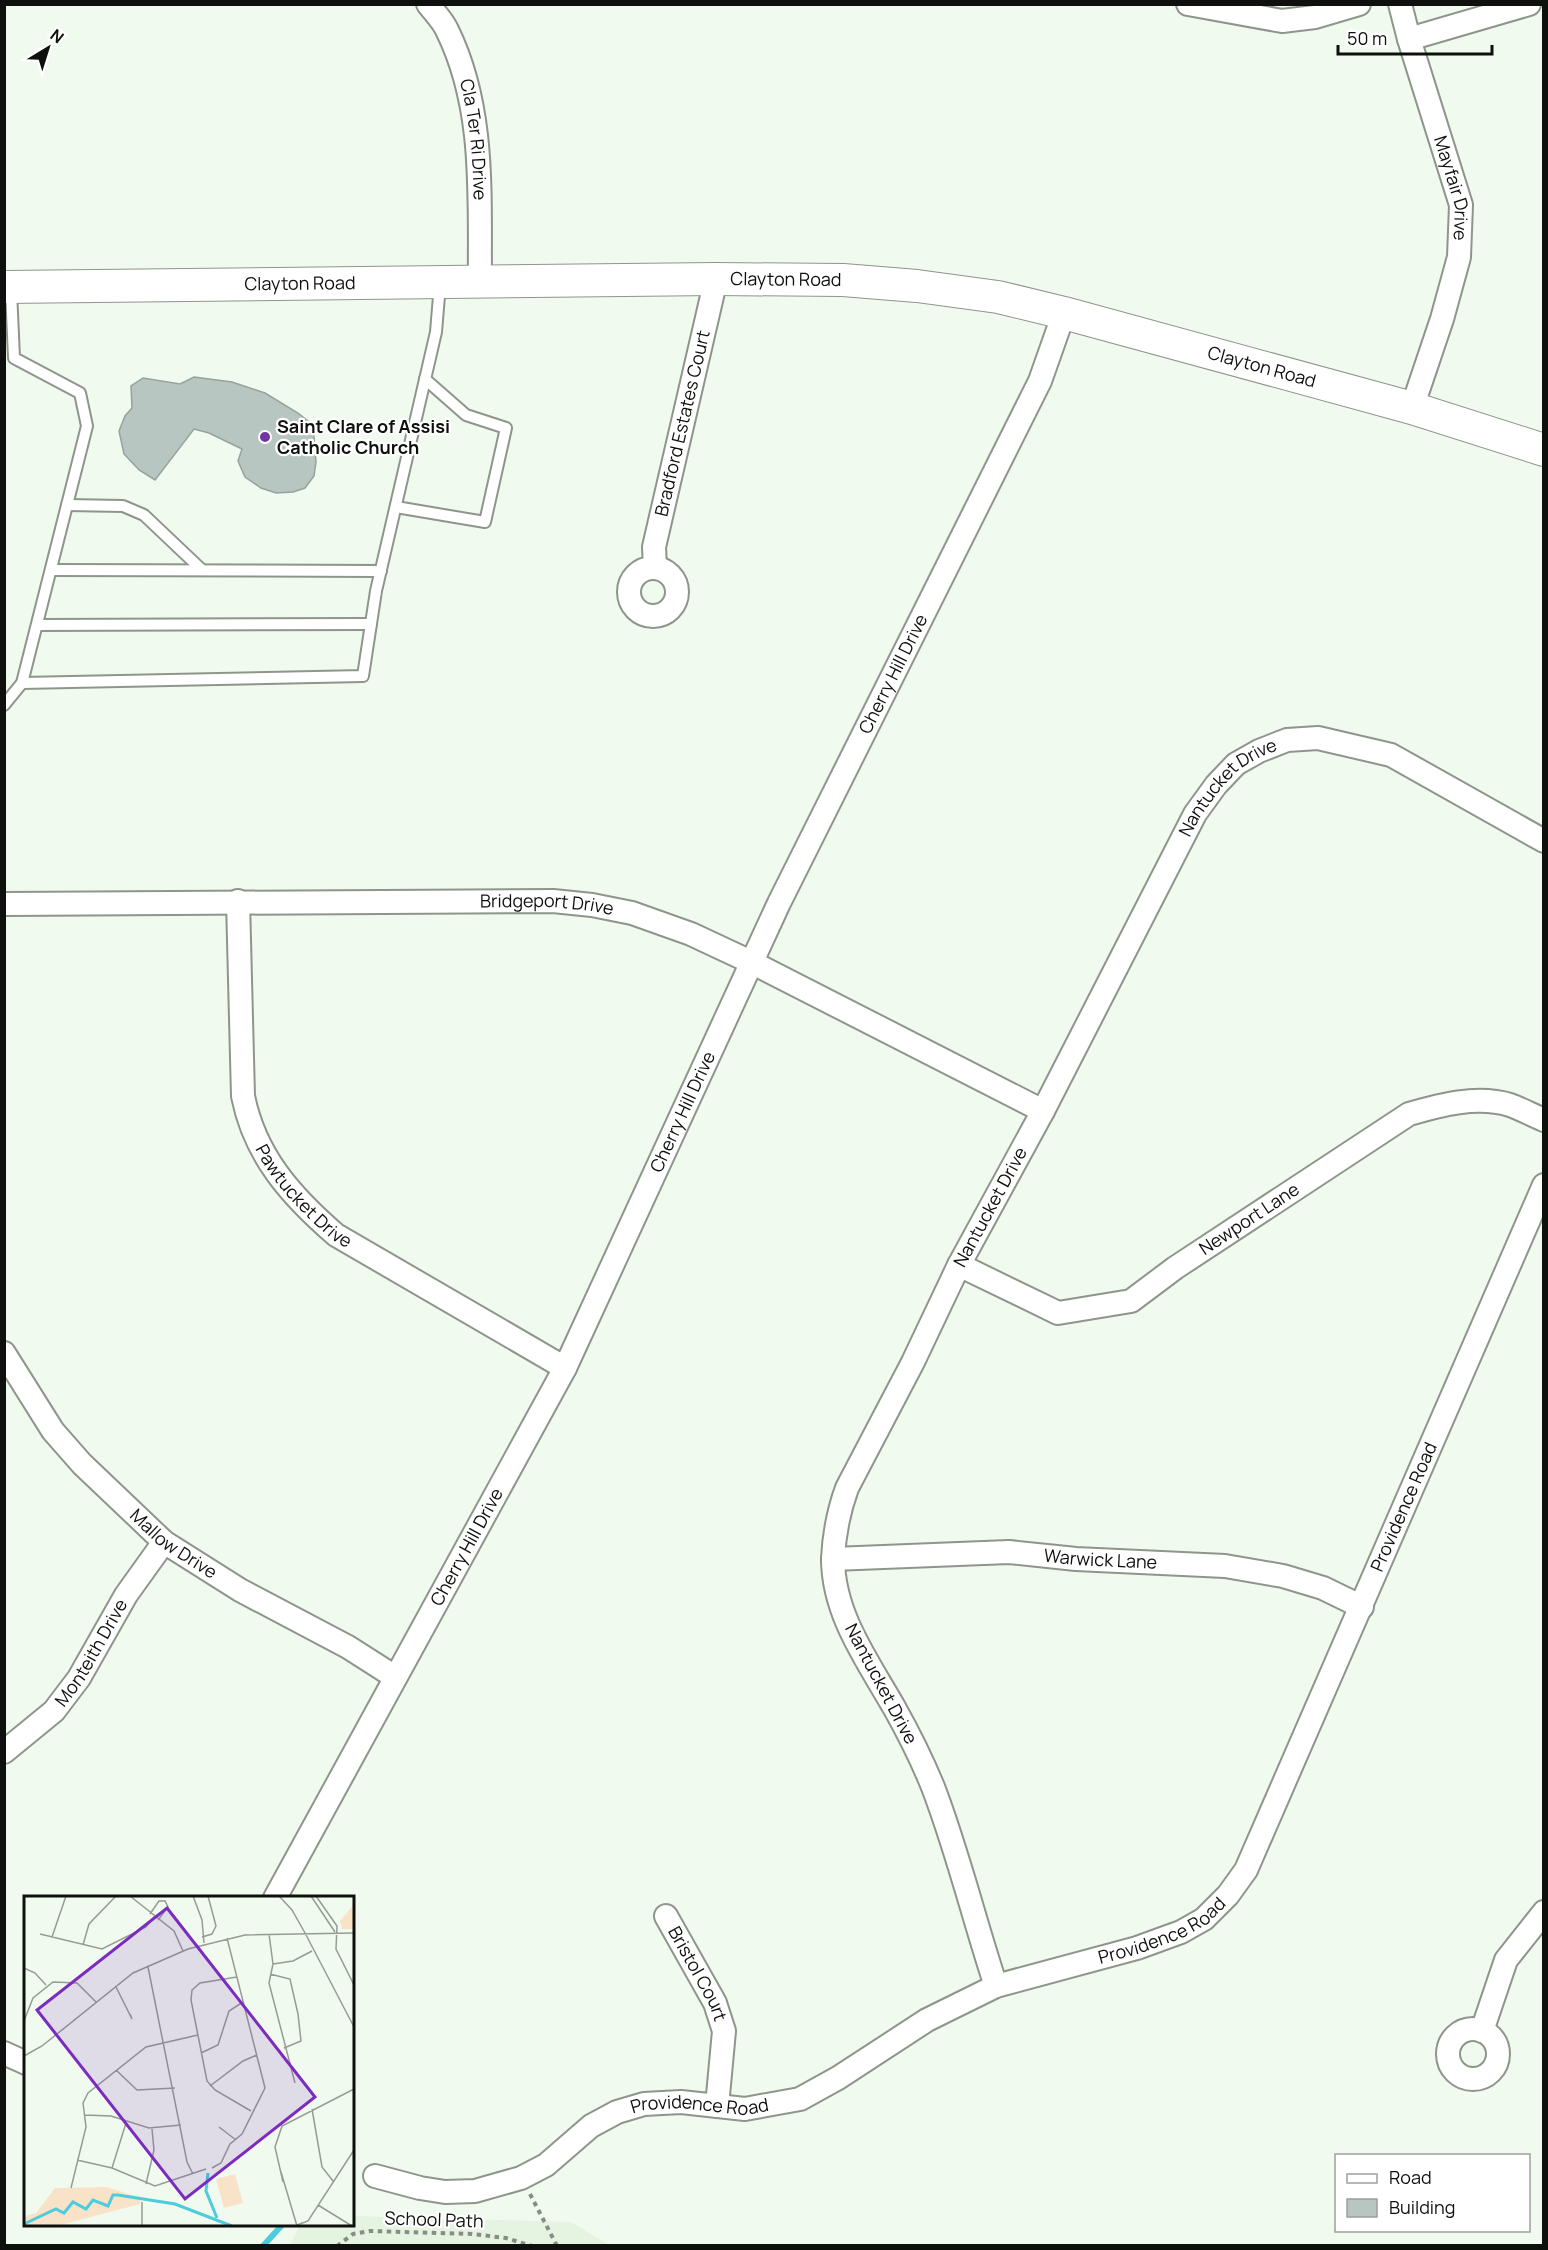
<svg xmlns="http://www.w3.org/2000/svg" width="1548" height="2250" viewBox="0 0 1548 2250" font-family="Manrope,sans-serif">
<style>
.built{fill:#e5f3e1}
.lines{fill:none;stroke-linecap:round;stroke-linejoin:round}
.stream{stroke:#4eccdb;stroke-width:6}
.building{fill:#b7c6c1;stroke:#95a39e;stroke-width:1.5}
.service-casing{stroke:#8e968c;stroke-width:14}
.minor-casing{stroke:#8e968c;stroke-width:26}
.secondary-casing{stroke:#8e968c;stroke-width:34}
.path{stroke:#878d85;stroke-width:4;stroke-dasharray:4.5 4.5;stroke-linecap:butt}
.service{stroke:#fff;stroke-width:10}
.minor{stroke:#fff;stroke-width:22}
.secondary{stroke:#fff;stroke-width:32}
.poi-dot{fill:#7332a6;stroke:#fff;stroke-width:2}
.labels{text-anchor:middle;stroke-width:4.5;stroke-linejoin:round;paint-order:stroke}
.street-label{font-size:18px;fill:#0d100c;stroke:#fff}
.poi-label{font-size:18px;font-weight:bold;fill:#0d100c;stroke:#fff;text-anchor:start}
.inset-river{fill:none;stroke:#4eccdb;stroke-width:3}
.inset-road{fill:none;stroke:#969c94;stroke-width:1.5}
.view{fill:#7b2cbf;fill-opacity:0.15;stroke:#7b2cbf;stroke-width:3}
.inset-edge{fill:none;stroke:#0d100c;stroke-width:3}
</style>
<rect width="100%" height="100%" fill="#f1faef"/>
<path class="built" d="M353,2216l218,6 38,23h-319l10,-20 52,-1z"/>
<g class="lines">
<path class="stream" d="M263,2246l20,-22"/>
</g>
<path class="building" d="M194,377l38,5 33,11 33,20 15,12 3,37 -2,14 -9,12 -12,4 -17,1 -15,-5 -16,-11 -7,-16 4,-12 -33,-16 -15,-4 -39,51 -16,-10 -15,-16 -5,-23 6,-15 7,-8 -1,-22 12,-8 37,6z"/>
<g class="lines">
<g class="service-casing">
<g id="service">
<path d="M67,505l56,1 21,9 58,55"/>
<path d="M396,507l89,15 21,-94 -40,-13 -41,-36"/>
<path d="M51,570l330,1"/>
<path d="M37,625l334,-1"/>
<path d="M22,683l341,-7 13,-85 60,-259 4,-48"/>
<path d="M4,705l18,-22 65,-257 -7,-33 -66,-35 -3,-68"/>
</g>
</g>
<g class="minor-casing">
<g id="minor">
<path id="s1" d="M428,4c7,9 15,17 19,26 39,79 32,168 33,252"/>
<path d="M1188,4l94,17 33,-4 44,-13"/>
<path id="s2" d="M1400,4l9,35 52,166 -2,52 -17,62 -30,89"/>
<path d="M1409,39l120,-35"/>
<circle cx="653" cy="592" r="24"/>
<path id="s3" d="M655,568l-1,-21 62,-268"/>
<path id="s4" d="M238,901l5,195c12,60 48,100 93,139l229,133"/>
<path id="s5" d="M4,904l549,-3 39,4 40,8 59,21 62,29 290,148"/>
<path id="s6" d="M959,1265l99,48 73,-12 44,-33 234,-154c31,-9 68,-19 101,-9 11,4 22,10 34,15"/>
<path id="s7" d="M4,1353l49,78 29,33 82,78 76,48 108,57 47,30"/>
<path id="s8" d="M833,1559l176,-7 67,7 149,7 58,10 40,12 39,19"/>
<path id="s9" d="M4,1752l50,-41 25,-33 47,-83 38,-53"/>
<path id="s10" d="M275,1898l290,-530 214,-465 261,-522 24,-68"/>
<path id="s11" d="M666,1916l49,87 9,28 -7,75"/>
<path id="s12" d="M996,1986c-22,-66 -38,-134 -63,-199 -11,-27 -24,-53 -38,-78 -26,-46 -62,-94 -62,-150 1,-23 6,-49 14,-71l66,-126 46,-97 84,-154 152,-297 21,-29 20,-21 23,-13 28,-11 31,-2 73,17 153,86"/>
<circle cx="1473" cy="2054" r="25"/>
<path d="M1482,2031l24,-71 38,-48"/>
<path d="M4,2053l22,10"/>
<path id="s13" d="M375,2176l45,12 25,4 30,-1 46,-13 25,-13 45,-39 26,-14 27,-8 37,-2 64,7 55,-10 38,-21 89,-58 69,-34 141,-38 44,-16 23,-13 24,-24 18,-25 298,-685"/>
</g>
</g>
<g class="secondary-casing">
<g id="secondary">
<path id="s14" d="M4,287l712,-8 127,1 74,6 81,11 66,16 348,95 132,42"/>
</g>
</g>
<g class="path">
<path d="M530,2194l27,52"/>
<path d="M337,2246l16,-12 17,-3 102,3 34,4 26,8"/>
</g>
<use href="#service" class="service"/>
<use href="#minor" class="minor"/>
<use href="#secondary" class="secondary"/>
</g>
<circle class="poi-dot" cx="265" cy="437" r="6"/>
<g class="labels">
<g class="street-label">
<text dy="6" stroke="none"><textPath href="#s1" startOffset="146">Cla Ter Ri Drive</textPath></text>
<text dy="6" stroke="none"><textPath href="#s2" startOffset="192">Mayfair Drive</textPath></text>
<text dy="6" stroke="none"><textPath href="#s14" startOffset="782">Clayton Road</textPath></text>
<text dy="6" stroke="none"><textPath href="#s14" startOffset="296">Clayton Road</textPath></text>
<text dy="6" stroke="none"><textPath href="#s14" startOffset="1268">Clayton Road</textPath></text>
<text dy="6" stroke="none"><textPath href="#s3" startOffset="148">Bradford Estates Court</textPath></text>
<text dy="6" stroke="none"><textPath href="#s10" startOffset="1372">Cherry Hill Drive</textPath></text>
<text dy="6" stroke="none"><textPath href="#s12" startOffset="1334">Nantucket Drive</textPath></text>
<text dy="6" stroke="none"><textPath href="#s5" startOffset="543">Bridgeport Drive</textPath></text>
<text dy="6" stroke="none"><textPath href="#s10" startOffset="886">Cherry Hill Drive</textPath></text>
<text dy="6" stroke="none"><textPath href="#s4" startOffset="315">Pawtucket Drive</textPath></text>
<text dy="6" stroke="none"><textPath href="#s12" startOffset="848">Nantucket Drive</textPath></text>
<text dy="6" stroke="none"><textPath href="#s6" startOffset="328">Newport Lane</textPath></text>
<text dy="6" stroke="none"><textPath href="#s13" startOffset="1359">Providence Road</textPath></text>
<text dy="6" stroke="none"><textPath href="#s7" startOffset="258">Mallow Drive</textPath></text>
<text dy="6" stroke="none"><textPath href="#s10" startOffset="400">Cherry Hill Drive</textPath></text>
<text dy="6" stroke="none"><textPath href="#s8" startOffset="268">Warwick Lane</textPath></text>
<text dy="6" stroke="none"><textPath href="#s9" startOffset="134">Monteith Drive</textPath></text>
<text transform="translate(881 1684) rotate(62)" y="6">Nantucket Drive</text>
<text dy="6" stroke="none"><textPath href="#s13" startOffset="855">Providence Road</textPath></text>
<text dy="6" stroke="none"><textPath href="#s11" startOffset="66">Bristol Court</textPath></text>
<text dy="6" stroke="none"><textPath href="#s13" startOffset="351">Providence Road</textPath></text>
<text transform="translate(434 2220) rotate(2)" y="6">School Path</text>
</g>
<g class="poi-label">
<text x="277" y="433">Saint Clare of Assisi<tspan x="277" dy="21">Catholic Church</tspan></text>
</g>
</g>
<g transform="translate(24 1896)">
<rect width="330" height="330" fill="#f1faef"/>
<path d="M330,8v25h-12l-2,-8zM211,278l8,29 -19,5 -8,-29zM83,291l34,11 -1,6 -83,22h-33v-10l12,-3 19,-25z" fill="#f9e3c8"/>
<path class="inset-river" d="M184,277l-2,18 11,27M0,328l32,-15 8,4 9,-11 13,7 7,-9 15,6 5,-11h5l57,9 57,22"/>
<path class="inset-road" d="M106,0l44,35 9,20M169,0l9,24 2,23M255,0l13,14 13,23M287,0l24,36M292,0l21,30 -1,23 18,36M126,18l9,-13h6l3,6 -10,13M281,37l49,94M16,38l62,15 44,-22 8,-10M245,38l4,30 -4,19 26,100M28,41l14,-41M178,41l10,-3 4,-8 -8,-30M59,49l6,-21 27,-28M249,68l20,-3 19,-10M124,71l39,195 6,12M0,72l11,5 11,12M246,78l20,5 8,35 3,27 -17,7M213,81l-37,6 -8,7 -1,10 16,81 8,9 36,21M92,91l16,32 -2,-5M0,125l9,-23 20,-16 24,1 19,19M177,157l17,-8 11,-34 14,-9M0,160l18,-10 91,-73 55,-24 57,-14 109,-2M92,174l21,20 38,-2M186,190l33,-25 14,-6M288,213l10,58 11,14M61,219l26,1 38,12 32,-3M195,231l17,13M53,264l35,8 43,18 51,-17M88,272l14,-45M188,272l9,-5 9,-19 12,-10 23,-46 -38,-150M257,276l16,54M259,286l-8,-35 7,-21 72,-37M122,288l8,-34 -2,-21M47,292l15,-61 -3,-24 5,-10 58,-46 52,-12M294,309l34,21M273,329l11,-4 46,-71M118,330v-24"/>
<path class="view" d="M143,12l148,189 -130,102 -148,-189z"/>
<rect width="330" height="330" class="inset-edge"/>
</g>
<rect width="1548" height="2250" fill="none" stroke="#0d100c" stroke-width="12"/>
<rect x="1335" y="2154" width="195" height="78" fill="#ffffff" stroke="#9e9f9e" stroke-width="1.5"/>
<rect x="1347" y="2174" width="30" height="9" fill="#ffffff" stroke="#9e9f9e" stroke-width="1.5"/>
<text x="1389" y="2184" font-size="18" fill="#0d100c">Road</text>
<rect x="1347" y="2199" width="30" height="18" fill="#b7c6c1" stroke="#9e9f9e" stroke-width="1.5"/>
<text x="1389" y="2214" font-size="18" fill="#0d100c">Building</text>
<g transform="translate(48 48) rotate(38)" stroke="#ffffff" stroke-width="4.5" paint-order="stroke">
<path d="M0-4.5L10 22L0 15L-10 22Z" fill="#0d100c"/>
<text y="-9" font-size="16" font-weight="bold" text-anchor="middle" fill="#0d100c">N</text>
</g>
<path d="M1338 45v9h154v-9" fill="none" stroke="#0d100c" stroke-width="3"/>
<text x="1347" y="45" font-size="18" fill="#0d100c" stroke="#ffffff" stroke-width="4.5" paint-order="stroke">50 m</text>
</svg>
